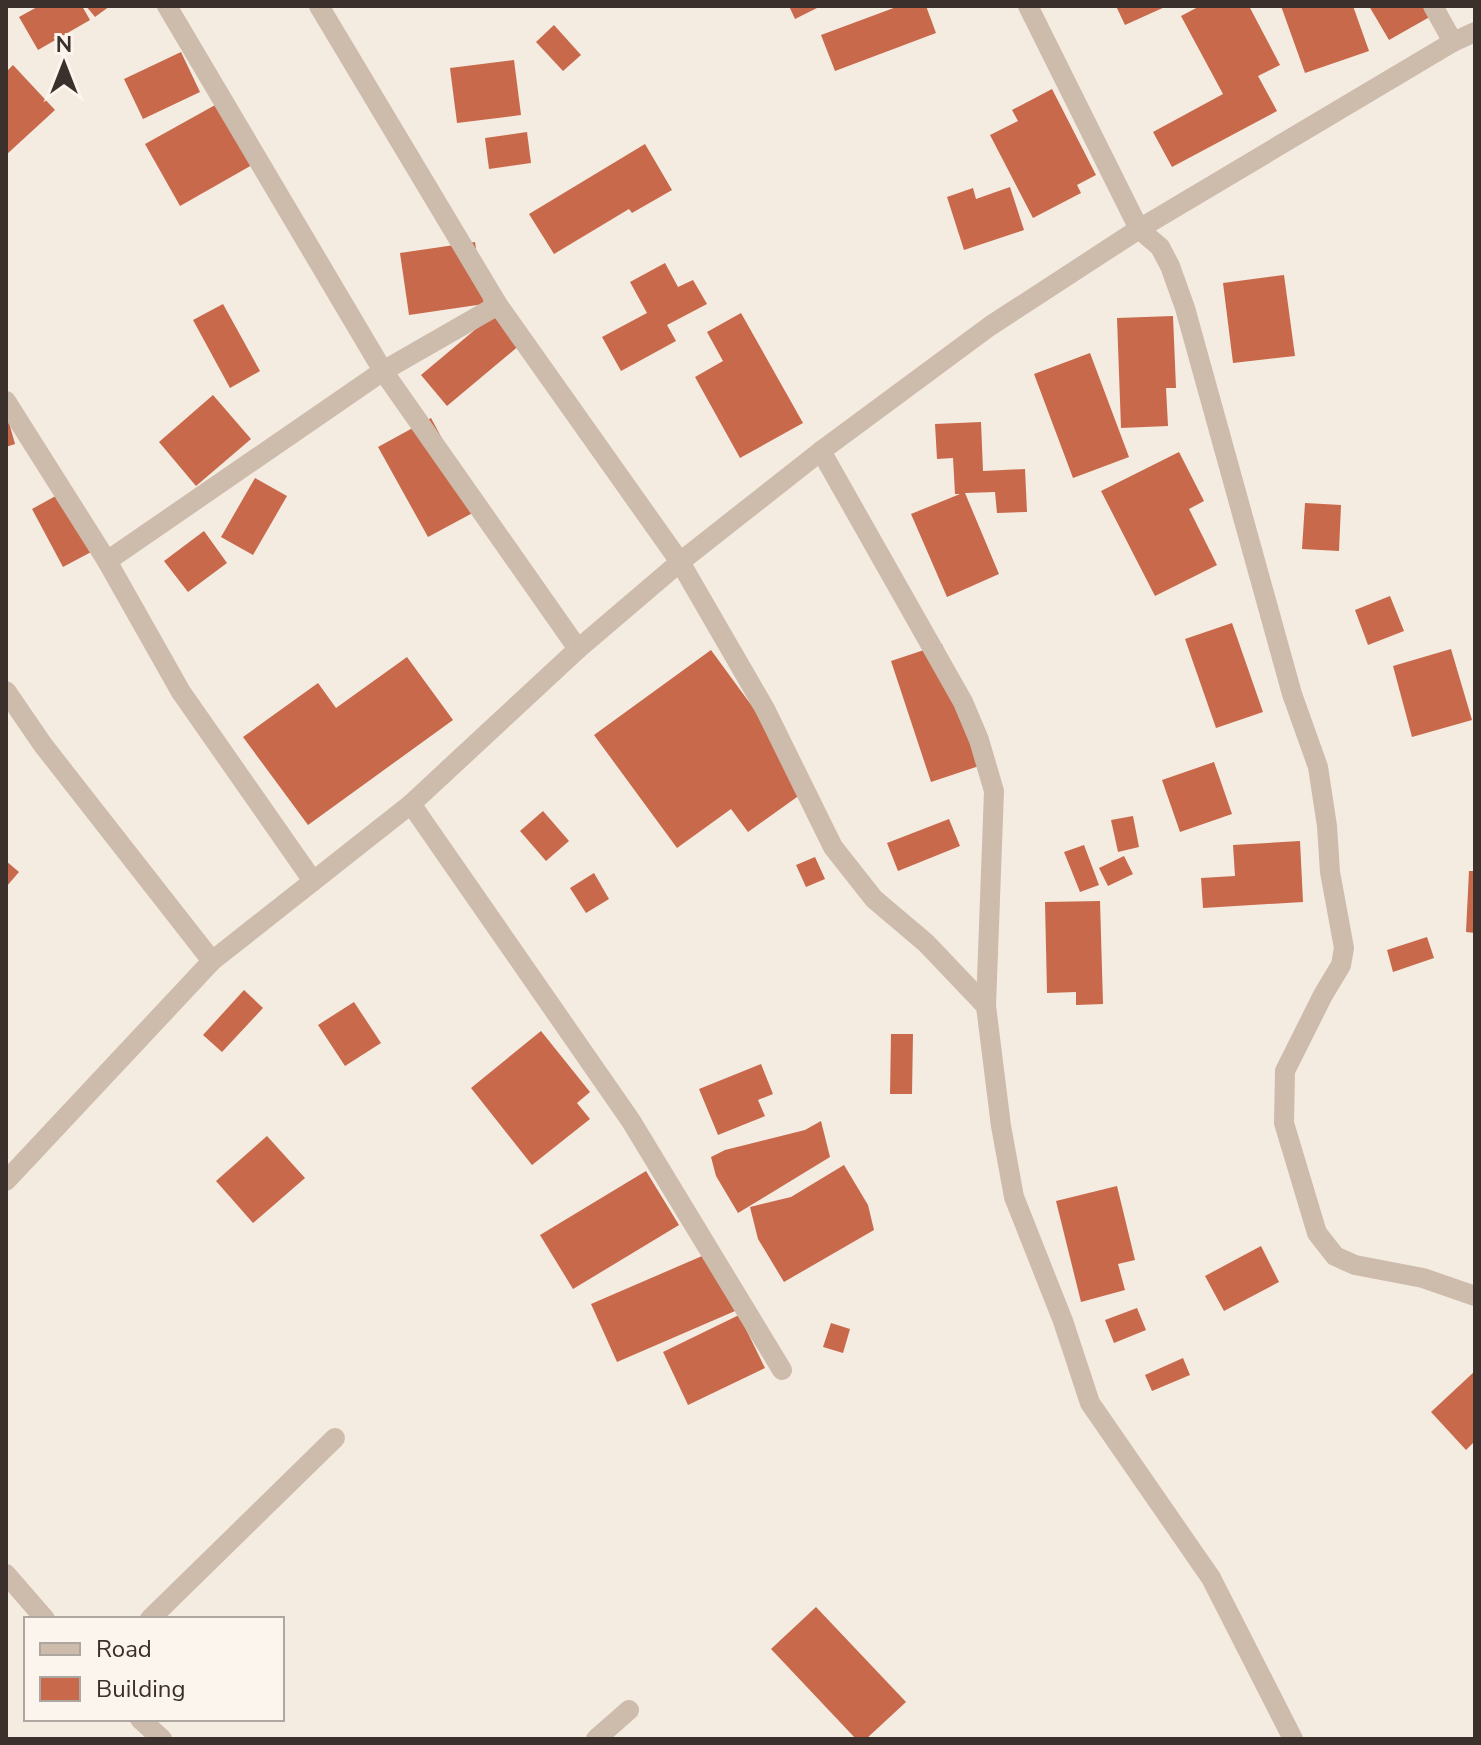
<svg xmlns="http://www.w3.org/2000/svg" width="1481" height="1745" viewBox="0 0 1481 1745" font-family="'Nunito Sans',sans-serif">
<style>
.building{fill:#c8694b}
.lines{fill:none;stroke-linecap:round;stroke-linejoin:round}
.street{stroke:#cdbbac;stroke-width:20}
</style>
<rect width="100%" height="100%" fill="#f4ebe1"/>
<g class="building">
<path d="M39,6h43l8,14 -52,30 -19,-33z"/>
<path d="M86,6h24l-15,11z"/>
<path d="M789,6h32l-26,13z"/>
<path d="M899,6h27l10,27 -101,38 -14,-36z"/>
<path d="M1116,6h51l-42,19z"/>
<path d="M1200,6h49l31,59 -22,11 19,35 -105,56 -19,-35 70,-38 -42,-78z"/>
<path d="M1281,6h72l16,45 -64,22z"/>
<path d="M1369,6h71l2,4 -53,30z"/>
<path d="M554,25l27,30 -18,16 -27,-29z"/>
<path d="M181,52l19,40 -57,27 -19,-40z"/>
<path d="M514,60l7,55 -64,8 -7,-55z"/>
<path d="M13,65l42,45 -49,45v-83z"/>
<path d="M1052,89l44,86 -19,10 4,8 -48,25 -43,-83 28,-14 -6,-11z"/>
<path d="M226,99l35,61 -81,46 -35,-62z"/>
<path d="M527,132l4,31 -42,6 -4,-31z"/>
<path d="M645,144l27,46 -40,23 -3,-4 -75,45 -25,-40z"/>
<path d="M1010,187l14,43 -60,20 -17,-53 26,-9 3,11z"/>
<path d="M475,242l9,62 -75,11 -9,-62z"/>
<path d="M665,263l13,24 15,-7 14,24 -40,21 9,16 -55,30 -19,-34 45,-24 -17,-31z"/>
<path d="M1284,275l11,81 -62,7 -10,-80z"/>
<path d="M223,304l37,67 -30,17 -37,-68z"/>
<path d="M495,313l26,31 -74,62 -26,-31z"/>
<path d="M741,313l62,110 -63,35 -45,-81 28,-16 -16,-29z"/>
<path d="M1173,316l3,72h-10l2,38 -47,2 -4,-110z"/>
<path d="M1090,353l39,104 -56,21 -39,-104z"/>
<path d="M213,395l38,44 -55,47 -37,-44z"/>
<path d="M6,412l9,32 -9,3z"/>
<path d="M431,418l49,91 -52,28 -50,-90z"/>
<path d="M981,422l2,49 42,-2 2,43 -30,1 -2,-21 -30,1 34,81 -52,23 -36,-83 49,-20h-5l-2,-36 -16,1 -2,-35z"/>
<path d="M1179,452l25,49 -15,8 28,56 -62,31 -54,-105z"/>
<path d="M255,478l32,18 -34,59 -32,-18z"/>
<path d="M61,493l32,58 -30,16 -31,-58z"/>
<path d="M1305,503l36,2 -2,46 -37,-2z"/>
<path d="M204,531l23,32 -39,29 -24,-31z"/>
<path d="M1390,596l14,35 -36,14 -13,-35z"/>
<path d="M1232,623l31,89 -47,16 -31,-89z"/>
<path d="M942,644l40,121 -51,17 -40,-121z"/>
<path d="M1451,649l21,71 -60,17 -19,-71z"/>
<path d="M711,650l100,137 -63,45 -17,-23 -54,39 -83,-113z"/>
<path d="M407,657l46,63 -145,105 -65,-88 75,-54 18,25z"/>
<path d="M1214,762l18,52 -52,18 -18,-52z"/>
<path d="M543,811l26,30 -23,20 -26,-30z"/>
<path d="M1133,816l6,31 -21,5 -7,-32z"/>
<path d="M949,819l11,27 -62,25 -11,-28z"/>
<path d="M1300,841l3,61 -100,6 -2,-30 34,-2 -2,-31z"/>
<path d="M1084,845l15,40 -19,7 -16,-40z"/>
<path d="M1124,856l9,18 -25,12 -9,-18z"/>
<path d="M815,857l10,22 -19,8 -10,-22z"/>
<path d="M6,861l13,11 -13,15z"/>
<path d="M1469,871h6v62l-9,-1z"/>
<path d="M594,873l15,26 -23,14 -16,-25z"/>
<path d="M1100,901l3,103 -27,1v-13l-29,1 -2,-91z"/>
<path d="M1427,937l7,21 -41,14 -6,-22z"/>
<path d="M244,990l19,18 -41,44 -19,-17z"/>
<path d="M354,1002l27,41 -36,23 -27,-41z"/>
<path d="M541,1031l49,61 -13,11 13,16 -58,46 -61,-77z"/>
<path d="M891,1034h22l-1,60h-22z"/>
<path d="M761,1064l12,30 -15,6 7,16 -47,19 -19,-46z"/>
<path d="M821,1121l9,36 -92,56 -22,-37 -5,-19 14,-7 80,-20z"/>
<path d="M267,1136l38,42 -52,45 -37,-42z"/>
<path d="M844,1165l24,40 6,25 -90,52 -26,-43 -8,-32 41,-10z"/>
<path d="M646,1171l33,54 -106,64 -33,-54z"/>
<path d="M1117,1186l18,74 -17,4 7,26 -44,12 -25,-101z"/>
<path d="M1261,1246l18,36 -55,29 -19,-35z"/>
<path d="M716,1250l26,58 -125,54 -26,-58z"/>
<path d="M1137,1308l9,22 -32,13 -9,-23z"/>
<path d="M739,1315l26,53 -77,37 -25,-53z"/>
<path d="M831,1323l19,6 -7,24 -20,-6z"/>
<path d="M1183,1358l7,17 -38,16 -7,-16z"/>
<path d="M1475,1371v70l-9,9 -35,-38z"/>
<path d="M816,1607l90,95 -40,37h-10l-85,-90z"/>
</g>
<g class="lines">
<g class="street">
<path d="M167,6l216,365 195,278"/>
<path d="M319,6l179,299 182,257 85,147 68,138 41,52 52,44 60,63"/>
<path d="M1028,6l111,223 21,18 10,19 15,42 107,386 26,73 9,59 3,46 14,76 -3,17 -18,30 -38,76 -1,52 33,110 18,23 20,9 68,13 52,18"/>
<path d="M1433,6l20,36"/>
<path d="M6,401l101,160 74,131 132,189"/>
<path d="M821,451l142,251 16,38 15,51 -8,215 15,120 13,71 49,124 27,82 121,175 82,161"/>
<path d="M107,561l276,-190 115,-66"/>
<path d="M6,691l37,54 169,216"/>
<path d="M411,804l220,317 151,249"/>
<path d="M6,1181l206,-220 199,-157 167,-155 102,-87 141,-111 169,-125 149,-97 314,-187 22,-10"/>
<path d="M6,1574l39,45"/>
<path d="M150,1619l185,-181"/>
<path d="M140,1719l22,20"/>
<path d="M596,1739l33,-29"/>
</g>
</g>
<rect width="1481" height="1745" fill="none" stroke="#3b302b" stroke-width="16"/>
<rect x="24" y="1617" width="260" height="104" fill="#fbf5ee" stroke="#aea6a0" stroke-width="2"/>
<rect x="40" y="1643" width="40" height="12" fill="#cdbbac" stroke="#aea6a0" stroke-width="2"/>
<text x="96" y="1657" font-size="24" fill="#3b302b">Road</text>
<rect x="40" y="1677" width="40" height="24" fill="#c8694b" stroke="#aea6a0" stroke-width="2"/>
<text x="96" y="1697" font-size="24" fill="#3b302b">Building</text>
<g transform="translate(64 64)" stroke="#fbf5ee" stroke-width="6" paint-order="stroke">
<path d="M0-6L14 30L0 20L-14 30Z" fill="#3b302b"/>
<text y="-12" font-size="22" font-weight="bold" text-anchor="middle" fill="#3b302b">N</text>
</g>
</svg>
